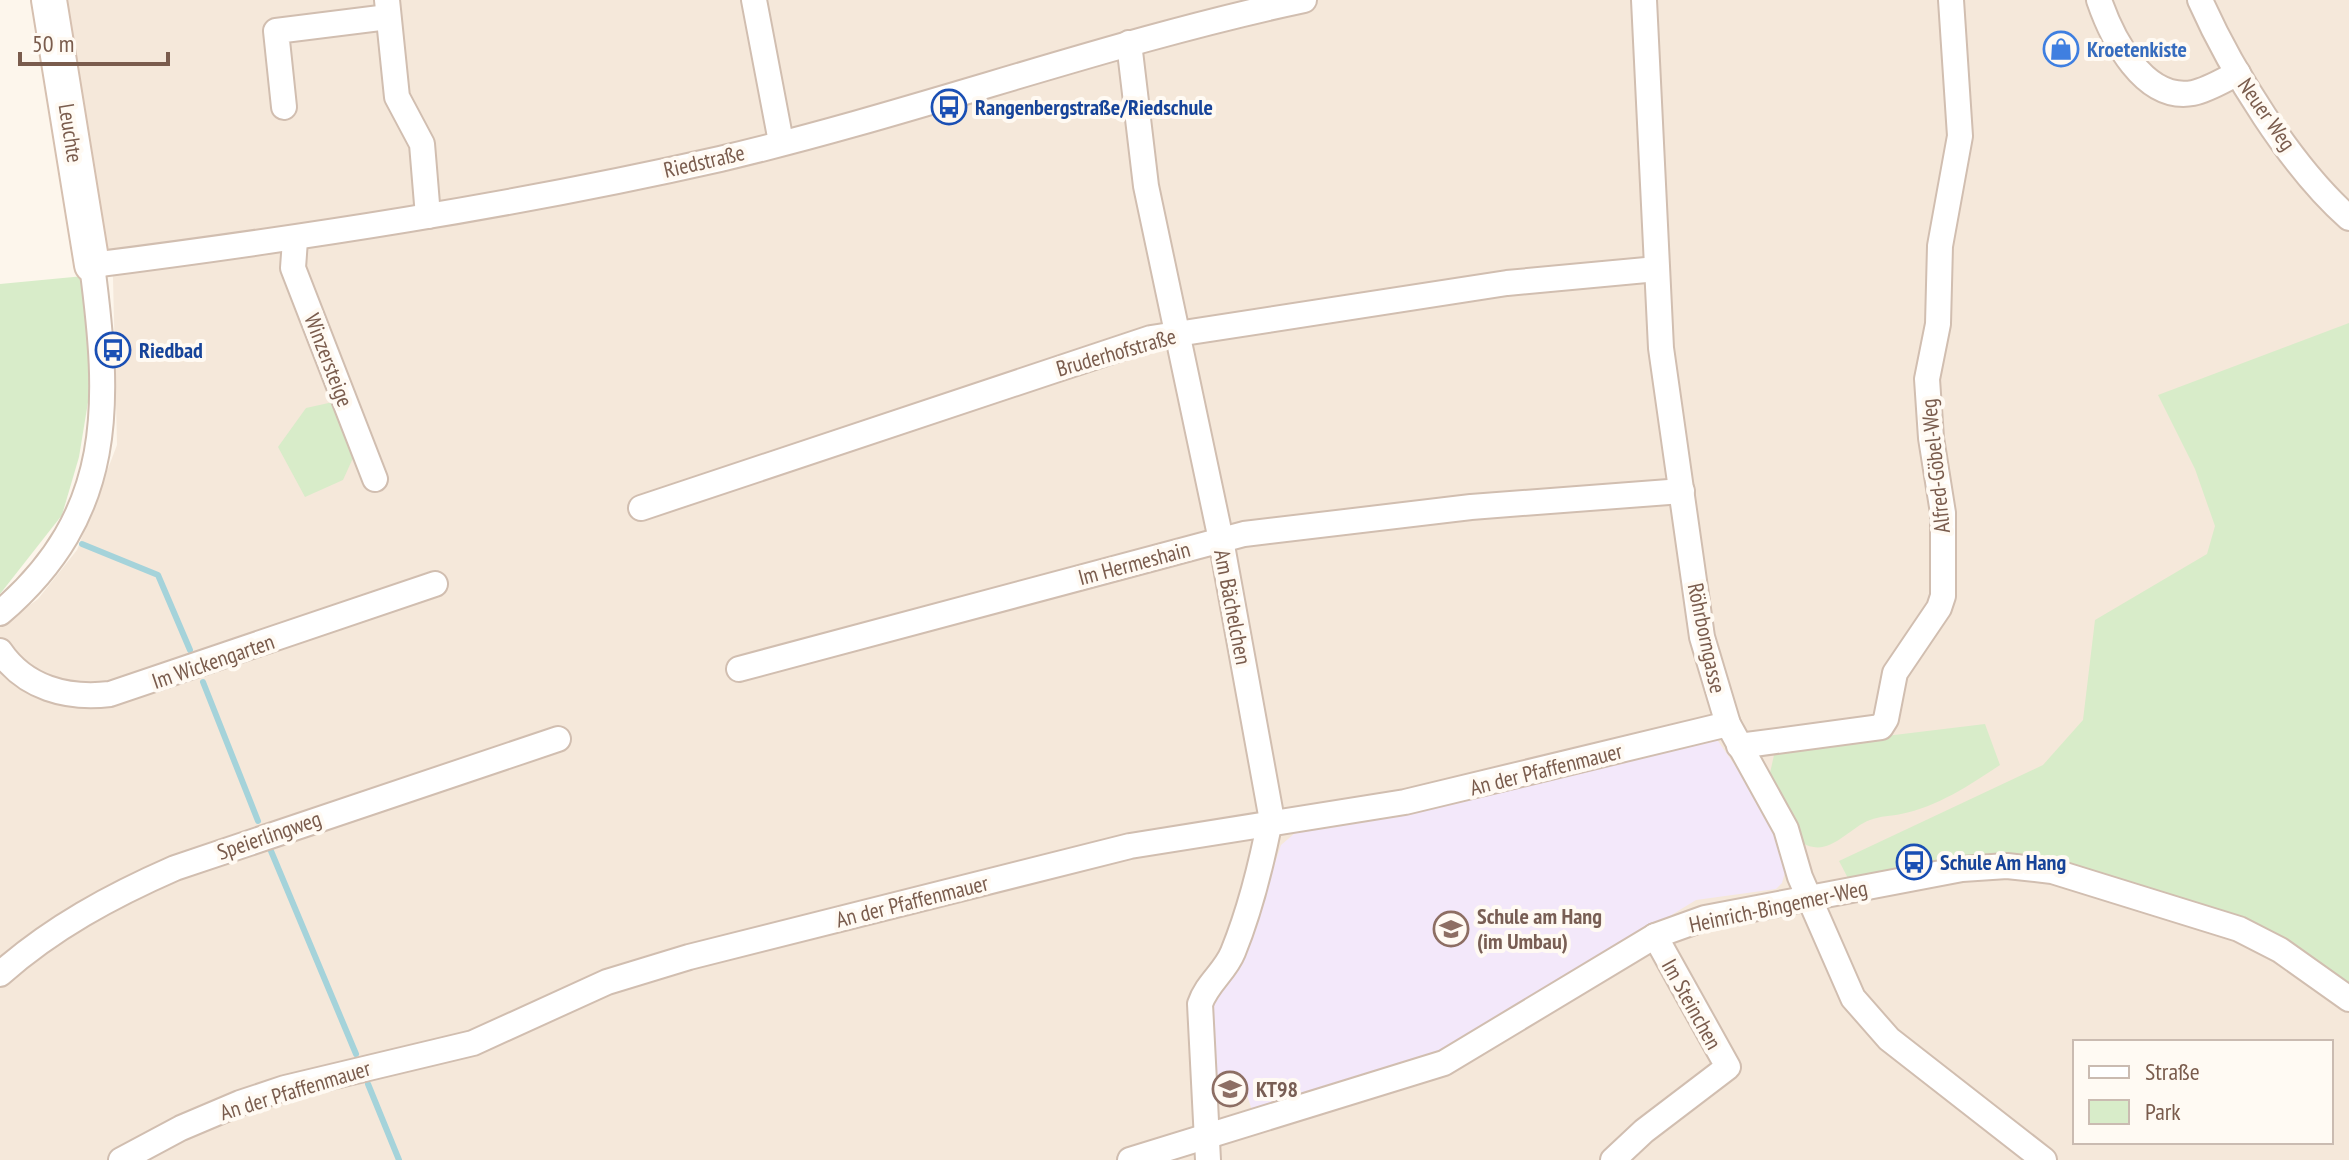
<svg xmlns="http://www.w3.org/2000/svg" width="2349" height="1160" viewBox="0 0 2349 1160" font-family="'PT Sans Narrow',sans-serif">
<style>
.residential{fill:#f5e8da;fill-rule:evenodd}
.education{fill:#f3e8fa}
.green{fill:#d8ecc9}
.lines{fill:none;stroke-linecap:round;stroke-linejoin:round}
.stream{stroke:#a5d3da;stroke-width:6}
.street-casing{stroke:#d1beb0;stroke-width:28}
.secondary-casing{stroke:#d6c0b0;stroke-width:38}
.street{stroke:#fff;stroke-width:24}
.secondary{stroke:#fff;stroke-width:34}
.labels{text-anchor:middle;stroke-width:8;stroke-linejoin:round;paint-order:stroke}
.shop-label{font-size:22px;font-weight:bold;fill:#366cbe;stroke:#fffaf3;text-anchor:start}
.transit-label{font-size:22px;font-weight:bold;fill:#164399;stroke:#fffaf3;text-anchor:start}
.street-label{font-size:22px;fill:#7a5c4d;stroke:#fffaf3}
.education-label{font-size:22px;font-weight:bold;fill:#785e54;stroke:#fffaf3;text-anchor:start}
</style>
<rect width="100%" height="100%" fill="#fdf6ec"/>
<path class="residential" d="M57,0h2292v1160h-2349v-533l38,-28 39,-49 40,-105 -4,-167zM2075,1042h256v100h-256z"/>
<path class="education" d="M1716,738l65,94 6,33 -5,18 -6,6 -80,11 -253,155 -189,62 -10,-32 -29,-11 -5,-74 33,-44 38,-111 21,-18z"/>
<g class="green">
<path d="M84,276l7,108 -12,73 -17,58 -62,79v-310z"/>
<path d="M2349,323v664l-295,-123 -204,18 -11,-21 204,-96 40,-45 12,-100 112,-66 8,-28 -20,-57 -37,-74z"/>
<path d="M333,402l20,56 -10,22 -38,17 -27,-50 28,-39z"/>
<path d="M1985,724l15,41c-30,20 -63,42 -99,49 -9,2 -21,2 -31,6 -22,8 -42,40 -69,22l-31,-69 4,-18 13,-7z"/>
</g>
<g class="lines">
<g class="stream">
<path d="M82,544l76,31 32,75"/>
<path d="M203,682l55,139"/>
<path d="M271,851l85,203"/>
<path d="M368,1084l31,76"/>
</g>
<g class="street-casing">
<g id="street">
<path d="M387,0l10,97 25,47 6,72"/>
<path d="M754,0l27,142"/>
<path d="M1644,0l17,348 41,289 26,87 58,105 14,48 53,121 36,41 155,121"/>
<path d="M2099,0c13,38 45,102 94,93 15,-3 31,-13 45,-20"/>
<path d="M2200,0c31,70 91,167 149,218"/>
<path d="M1129,43l17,143 75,354 50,275c-9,47 -20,93 -38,137 -8,20 -26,31 -33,52l8,156"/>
<path d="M284,107l-8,-76 112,-14"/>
<path d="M295,240l-2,28 82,211"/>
<path d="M641,508l510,-170 356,-55 150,-14"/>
<path d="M0,613c117,-100 110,-210 92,-348 211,-27 420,-59 628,-106 196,-46 387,-117 584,-159"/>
<path d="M0,651c25,37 67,48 110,43l325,-110"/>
<path d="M739,669l505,-135 227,-27 211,-16"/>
<path d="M1739,746l142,-19 5,-8 9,-46 44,-65 4,-12v-83l-12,-75 -4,-59 11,-55 2,-78 20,-110 -9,-136"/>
<path d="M0,974c52,-46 111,-78 175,-106l383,-129"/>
<path d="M121,1160l60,-32 59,-25 45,-15 188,-45 134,-61 82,-25 441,-111 275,-44 323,-78"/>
<path d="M1130,1160l314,-97 211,-127 50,-18 257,-49 45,-3 45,5 187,58 41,21 69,49"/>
<path d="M1613,1160l31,-29 84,-64 -73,-131"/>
</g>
</g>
<g class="secondary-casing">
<path id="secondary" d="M49,0l43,265"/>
</g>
<use href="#street" class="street"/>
<use href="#secondary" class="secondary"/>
</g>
<defs>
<g id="shop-ring" transform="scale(1.8)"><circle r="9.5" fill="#fffaf3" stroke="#3f7fe0" stroke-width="1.5"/><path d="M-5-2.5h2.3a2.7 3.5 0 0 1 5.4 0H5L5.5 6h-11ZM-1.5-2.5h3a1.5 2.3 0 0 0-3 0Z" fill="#3f7fe0"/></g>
<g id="bus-ring" transform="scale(1.8)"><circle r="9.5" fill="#fffaf3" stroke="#1a4fb4" stroke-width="1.5"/><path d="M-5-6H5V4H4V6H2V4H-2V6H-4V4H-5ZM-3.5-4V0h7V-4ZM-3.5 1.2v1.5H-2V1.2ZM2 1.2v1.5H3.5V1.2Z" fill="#1a4fb4"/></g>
<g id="school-ring" transform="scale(1.8)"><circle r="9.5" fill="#fffaf3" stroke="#8d6e63" stroke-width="1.5"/><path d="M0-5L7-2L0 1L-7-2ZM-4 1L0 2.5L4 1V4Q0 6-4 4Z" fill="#8d6e63"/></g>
</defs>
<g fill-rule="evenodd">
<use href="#shop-ring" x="2061" y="49"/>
<use href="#bus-ring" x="949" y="107"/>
<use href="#bus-ring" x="113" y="350"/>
<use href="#bus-ring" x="1914" y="862"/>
<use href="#school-ring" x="1451" y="929"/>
<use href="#school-ring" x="1230" y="1089"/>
</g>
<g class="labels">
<g class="shop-label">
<text x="2087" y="57">Kroetenkiste</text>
</g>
<g class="transit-label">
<text x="975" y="115">Rangenbergstraße/Riedschule</text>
<text x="139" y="358">Riedbad</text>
<text x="1940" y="870">Schule Am Hang</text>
</g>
<g class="street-label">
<text transform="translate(2267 114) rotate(55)" y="8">Neuer Weg</text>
<text transform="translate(71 133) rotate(81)" y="8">Leuchte</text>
<text transform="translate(704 161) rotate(-13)" y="8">Riedstraße</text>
<text transform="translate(1116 352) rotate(-16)" y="8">Bruderhofstraße</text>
<text transform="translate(329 360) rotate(69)" y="8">Winzersteige</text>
<text transform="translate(1935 466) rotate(-96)" y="8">Alfred-Göbel-Weg</text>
<text transform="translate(1134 563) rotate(-15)" y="8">Im Hermeshain</text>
<text transform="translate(1233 607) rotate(79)" y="8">Am Bächelchen</text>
<text transform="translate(1707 638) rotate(78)" y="8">Röhrborngasse</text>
<text transform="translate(213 661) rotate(-19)" y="8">Im Wickengarten</text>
<text transform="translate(1546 769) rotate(-14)" y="8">An der Pfaffenmauer</text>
<text transform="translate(269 835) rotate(-19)" y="8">Speierlingweg</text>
<text transform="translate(912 901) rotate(-14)" y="8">An der Pfaffenmauer</text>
<text transform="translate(1778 906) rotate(-12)" y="8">Heinrich-Bingemer-Weg</text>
<text transform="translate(1692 1004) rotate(61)" y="8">Im Steinchen</text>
<text transform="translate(295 1090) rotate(-17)" y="8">An der Pfaffenmauer</text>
</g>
<g class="education-label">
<text x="1477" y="924">Schule am Hang<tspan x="1477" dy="25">(im Umbau)</tspan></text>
<text x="1256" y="1097">KT98</text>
</g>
</g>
<rect x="2073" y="1040" width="260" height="104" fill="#fffaf3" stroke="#cabbb1" stroke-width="2"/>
<rect x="2089" y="1066" width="40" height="12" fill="#ffffff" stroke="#cabbb1" stroke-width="2"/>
<text x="2145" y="1080" font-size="24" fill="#7a5c4d">Straße</text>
<rect x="2089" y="1100" width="40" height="24" fill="#d8ecc9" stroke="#cabbb1" stroke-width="2"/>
<text x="2145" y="1120" font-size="24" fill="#7a5c4d">Park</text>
<path d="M20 52v12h148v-12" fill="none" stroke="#7a5c4d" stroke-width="4"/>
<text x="32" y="52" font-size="24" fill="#7a5c4d" stroke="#fffaf3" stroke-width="6" paint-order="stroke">50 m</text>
</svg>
